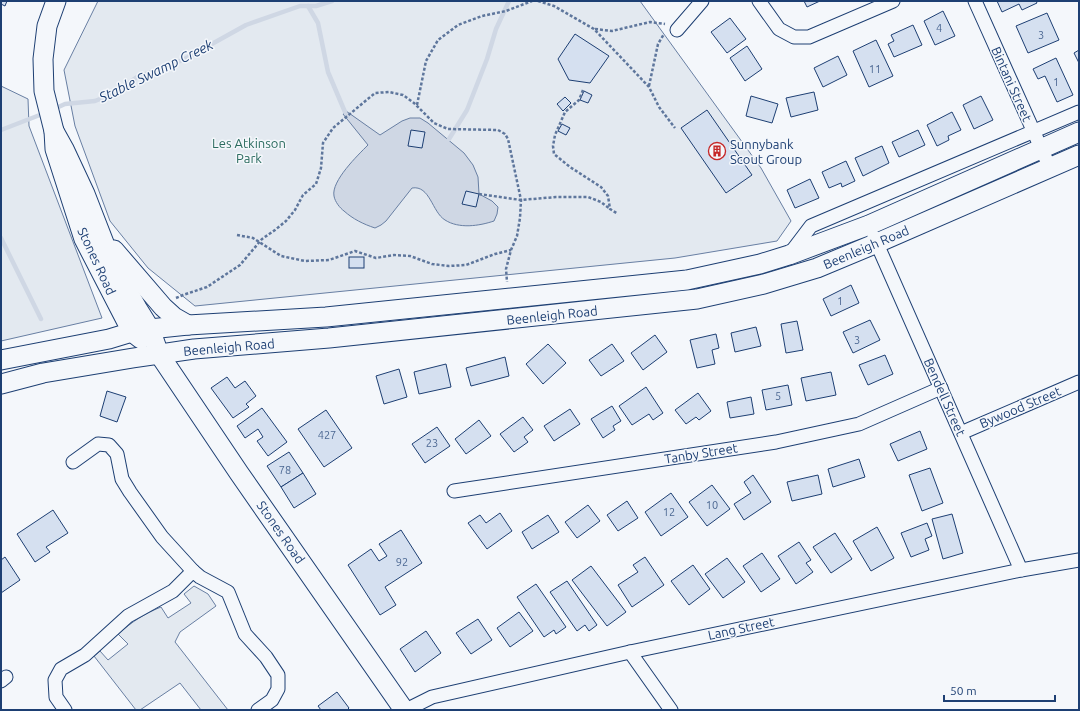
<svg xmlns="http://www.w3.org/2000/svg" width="1080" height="711" viewBox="0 0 1080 711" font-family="Ubuntu,sans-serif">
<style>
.green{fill:#e3e9f0;stroke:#687fa3}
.water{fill:#cfd7e4;stroke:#687fa3}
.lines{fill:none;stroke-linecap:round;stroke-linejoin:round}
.stream{stroke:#cfd7e4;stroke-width:4.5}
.building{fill:#d5e0f0;stroke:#1d3f73}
.street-casing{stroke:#1d3f73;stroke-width:15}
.secondary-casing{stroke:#1d3f73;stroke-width:21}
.path{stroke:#5e769c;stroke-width:2.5;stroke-dasharray:3 2;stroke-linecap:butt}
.street{stroke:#f4f7fb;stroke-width:13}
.secondary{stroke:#f4f7fb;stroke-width:19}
.labels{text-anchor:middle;stroke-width:3;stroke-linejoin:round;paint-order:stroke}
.number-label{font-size:11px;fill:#4b6792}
.street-label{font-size:13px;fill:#1d3f73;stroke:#f4f7fb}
.park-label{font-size:13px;fill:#2c6c60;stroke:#f4f7fb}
.poi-label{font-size:13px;fill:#1d3f73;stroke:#f4f7fb;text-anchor:start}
.water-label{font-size:14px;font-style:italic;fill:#1d3f73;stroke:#f4f7fb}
</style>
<rect width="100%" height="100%" fill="#f4f7fb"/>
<g class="green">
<path d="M98,1h542l121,167 30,53 -14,20 -102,17 -480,48 -47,-38 -38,-47 -35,-95 -11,-56z"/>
<path d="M1,86l27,13 1,27 73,192 -101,23z"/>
<path d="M194,586l14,8 8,12 -36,26 -5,10 53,68h-27l-21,-27 -40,27h-4l-42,-54 6,-5 8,9 20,-16 -10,-10c15,-13 26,-20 43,-27l7,11 23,-15 -7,-9z"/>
</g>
<path class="water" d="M346,111l34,24 22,-14 8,-3h10l8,5 36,30 9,12 5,12 1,17 13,7 6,6 -1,7 -3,7c-15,5 -35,8 -49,-1 -13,-8 -15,-35 -33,-32l-26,33 -5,4 -6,3c-12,-4 -22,-9 -31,-17 -4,-3 -9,-9 -10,-15 -3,-15 24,-41 34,-51l-25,-31z"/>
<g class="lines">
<g class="stream">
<path d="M308,6l10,17 10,49 17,40"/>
<path d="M54,109l11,-5 30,-3 20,-8 22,-16 46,-17 63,-35 54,-19h16l16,-5"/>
<path d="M1,130l44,-17"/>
<path d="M449,139l18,-29 20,-51 9,-30 13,-28"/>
<path d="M1,238l40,81"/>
</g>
</g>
<g class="building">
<path d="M1,1h6l-2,5 -4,-2z"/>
<path d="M804,1h16l-13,6z"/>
<path d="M997,1h39l1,2 -15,7 -3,-6 -17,8z"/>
<path d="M943,11l12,25 -20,9 -11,-24z"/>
<path d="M1047,13l12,27 -31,13 -12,-27z"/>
<path d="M730,18l16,21 -19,14 -16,-21z"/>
<path d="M913,25l9,20 -28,12 -6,-13 6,-3 -3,-6z"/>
<path d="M575,34l34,22 -19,27 -21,-3 -11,-21z"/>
<path d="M876,40l17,36 -24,11 -16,-36z"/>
<path d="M747,46l15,23 -17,12 -15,-23z"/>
<path d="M1079,50v13l-5,-10z"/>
<path d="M838,56l9,19 -24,12 -9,-19z"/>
<path d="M1056,58l17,37 -16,7 -12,-26 -7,3 -5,-10z"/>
<path d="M584,91l8,4 -4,8 -8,-3z"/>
<path d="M814,92l4,18 -27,7 -5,-19z"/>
<path d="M751,96l27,8 -6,19 -26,-7z"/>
<path d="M981,96l12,24 -19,9 -11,-24z"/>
<path d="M565,97l6,6 -8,8 -6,-7z"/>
<path d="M707,110l45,65 -26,18 -45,-65z"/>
<path d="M952,112l9,18 -13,6 1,4 -12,6 -10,-21z"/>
<path d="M562,124l8,4 -4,7 -8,-4z"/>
<path d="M411,130l14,2 -3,16 -14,-2z"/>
<path d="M918,130l7,15 -26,12 -7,-15z"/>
<path d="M882,146l7,17 -26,13 -8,-18z"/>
<path d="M846,161l9,20 -13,6 -1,-4 -12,5 -7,-16z"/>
<path d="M810,179l9,19 -24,10 -8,-18z"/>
<path d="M466,191l13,3 -3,13 -14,-3z"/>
<rect x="349" y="257" width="15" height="11"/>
<path d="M851,285l8,18 -28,13 -8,-17z"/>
<path d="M870,320l10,20 -27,13 -10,-21z"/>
<path d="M797,321l6,29 -17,3 -5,-29z"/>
<path d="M756,327l5,19 -26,6 -4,-19z"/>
<path d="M716,334l3,14 -7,2 3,14 -18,4 -7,-28z"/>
<path d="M655,335l12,17 -24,18 -12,-17z"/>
<path d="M548,344l18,19 -23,21 -17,-20z"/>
<path d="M612,344l12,17 -23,15 -12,-16z"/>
<path d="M885,355l8,19 -25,11 -9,-20z"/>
<path d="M505,357l4,19 -38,10 -5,-18z"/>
<path d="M446,364l5,23 -32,7 -5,-22z"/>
<path d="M399,369l8,28 -23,7 -8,-28z"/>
<path d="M831,372l5,23 -30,6 -5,-23z"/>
<path d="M227,377l8,11 10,-7 11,15 -10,8 3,3 -16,11 -22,-30z"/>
<path d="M788,385l4,20 -26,5 -4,-20z"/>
<path d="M646,387l17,26 -10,7 -4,-6 -17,11 -13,-19z"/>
<path d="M107,391l19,6 -9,25 -17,-6z"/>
<path d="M698,393l13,18 -12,9 -3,-3 -10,7 -11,-14z"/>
<path d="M751,397l3,17 -24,4 -3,-16z"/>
<path d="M612,406l9,15 -8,5 2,4 -12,8 -12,-19z"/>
<path d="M262,408l25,34 -19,14 -11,-15 6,-4 -5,-8 -13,9 -8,-12z"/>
<path d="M570,409l10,15 -26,17 -10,-15z"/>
<path d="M326,410l26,38 -28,19 -26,-38z"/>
<path d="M523,417l10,13 -9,7 4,5 -14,10 -14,-18z"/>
<path d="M479,420l12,16 -25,18 -11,-15z"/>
<path d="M437,427l13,19 -25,17 -13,-19z"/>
<path d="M920,431l7,18 -29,12 -8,-17z"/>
<path d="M289,452l14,21 -22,14 -14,-21z"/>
<path d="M859,459l6,18 -32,10 -5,-18z"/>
<path d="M930,468l13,35 -21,8 -13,-36z"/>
<path d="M303,473l13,21 -22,14 -13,-21z"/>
<path d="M753,475l18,27 -27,18 -10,-16 17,-11 -7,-11z"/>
<path d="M818,475l4,19 -30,7 -5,-19z"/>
<path d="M712,485l18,24 -23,17 -18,-24z"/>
<path d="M671,493l17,24 -27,19 -16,-24z"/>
<path d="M627,501l11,17 -20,13 -11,-16z"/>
<path d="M588,505l12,16 -23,17 -12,-16z"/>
<path d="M53,510l15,23 -22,14 4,5 -15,10 -18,-28z"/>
<path d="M500,513l12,18 -25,18 -19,-26 12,-8 6,8z"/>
<path d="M952,514l11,39 -20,6 -11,-40z"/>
<path d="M548,515l11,17 -27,17 -10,-17z"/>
<path d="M927,523l5,13 -7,3 4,11 -18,7 -10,-24z"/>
<path d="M877,527l17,31 -23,13 -18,-30z"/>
<path d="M401,530l21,33 -37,24 11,18 -16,10 -32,-50 23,-16 8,12 8,-5 -8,-12z"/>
<path d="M835,533l17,26 -21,14 -18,-26z"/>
<path d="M799,542l12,18 -5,3 7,9 -17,12 -18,-28z"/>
<path d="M762,553l18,26 -19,13 -18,-26z"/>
<path d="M5,557l15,23 -19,13v-33z"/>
<path d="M645,557l19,28 -32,22 -14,-22 20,-13 -5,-7z"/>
<path d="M727,558l18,24 -22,16 -18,-24z"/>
<path d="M693,565l17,24 -21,16 -18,-24z"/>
<path d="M591,566l35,46 -19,14 -35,-46z"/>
<path d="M567,581l30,44 -8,6 -4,-6 -8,6 -27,-39z"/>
<path d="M536,584l30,43 -10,7 -2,-4 -10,7 -27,-40z"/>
<path d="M519,612l14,19 -23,16 -13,-19z"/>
<path d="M478,619l14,21 -21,14 -15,-21z"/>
<path d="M426,631l15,22 -26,19 -15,-23z"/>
<path d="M337,692l12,16 -2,2h-26l-3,-4z"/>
</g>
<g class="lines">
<g class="street-casing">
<g id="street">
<path d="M759,1l20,28 15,8h15l84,-36"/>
<path d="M975,1l75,167"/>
<path d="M677,30l25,-29"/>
<path d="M874,237l147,333"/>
<path d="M789,255l22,-29 268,-114"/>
<path d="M961,433l118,-51"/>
<path d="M73,462l25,-18 11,1 8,9 5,25 8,13 32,45 31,34"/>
<path d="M454,491l322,-49 83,-18 82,-36"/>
<path d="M630,652l41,58"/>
<path d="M1,681l5,-4"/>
<path d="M65,710l-9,-13 -1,-17 6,-11 24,-14 43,-39 45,-25 20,-20 7,6 28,15 17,42 21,23 12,18v14l-6,11 -14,10"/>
<path d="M406,710l26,-13 198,-45 391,-82 58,-10"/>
</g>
</g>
<g class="secondary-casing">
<g id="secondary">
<path d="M56,1l-9,25 -4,33 1,32 10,40 1,18 29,90 48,93 9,7"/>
<path d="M54,131l10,18 21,45 28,72 24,42 13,21 9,25 80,119 165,237"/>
<path d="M114,250l49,57 11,10 14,8"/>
<path d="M1,360l108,-21 23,-7 18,-3 38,-4 138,-8 361,-37 73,-16 29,-9 80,-30 210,-93"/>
<path d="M1,384l42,-11 90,-15 61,-9 135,-11 368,-39 67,-15 53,-16 60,-25 202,-88"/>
</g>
</g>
<g class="path">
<path d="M538,1l16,5 40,23 55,58 10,20 16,21"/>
<path d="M595,29l17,2 38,-9 15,2"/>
<path d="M649,86l9,-42 6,-10"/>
<path d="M583,90l-4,10 -14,12 -10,23 -2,11 1,8 16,13 31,20 7,9 2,13 8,5"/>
<path d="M417,105l9,-44 12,-21 20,-15 24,-9 24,-5 26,-10"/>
<path d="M479,194l42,6 35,-3h32l13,5 9,7"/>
<path d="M237,235l16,3 28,18 24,5 24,-1 26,-9 21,7 18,-3 16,1 22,8 17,2 17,-1 29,-11 16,-4"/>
<path d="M176,298l7,-3 24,-8 33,-22 22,-26 13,-9 11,-9 9,-11 8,-15 13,-11 5,-16 2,-25 10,-15 42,-35 14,-1 14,3 11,8 20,20 14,6 50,1 7,4 3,5 13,61 -1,18 -3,18 -6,14 -5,19 1,13"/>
</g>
<use href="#street" class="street"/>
<use href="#secondary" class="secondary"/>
</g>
<defs>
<g id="building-ring" transform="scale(0.9)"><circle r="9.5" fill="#f4f7fb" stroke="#c62828" stroke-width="1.5"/><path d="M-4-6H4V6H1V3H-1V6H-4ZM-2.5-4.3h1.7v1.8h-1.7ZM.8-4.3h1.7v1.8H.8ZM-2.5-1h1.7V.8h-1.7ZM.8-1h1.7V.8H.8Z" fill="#c62828"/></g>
</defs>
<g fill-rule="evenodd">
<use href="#building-ring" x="717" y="151"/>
</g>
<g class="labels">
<g class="number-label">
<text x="939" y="32">4</text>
<text x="1041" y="39">3</text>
<text x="875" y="73">11</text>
<text x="1056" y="86">1</text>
<text x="840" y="305">1</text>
<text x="857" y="344">3</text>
<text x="778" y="400">5</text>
<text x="327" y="439">427</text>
<text x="432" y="447">23</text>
<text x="285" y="474">78</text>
<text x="712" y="509">10</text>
<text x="669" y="516">12</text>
<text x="402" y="566">92</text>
</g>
<g class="street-label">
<text transform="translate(1012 84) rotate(66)" y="5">Bintani Street</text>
<text transform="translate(866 247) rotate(-23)" y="5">Beenleigh Road</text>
<text transform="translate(97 261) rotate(65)" y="5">Stones Road</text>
<text transform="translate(552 315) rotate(-6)" y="5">Beenleigh Road</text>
<text transform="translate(229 347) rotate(-5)" y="5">Beenleigh Road</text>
<text transform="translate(945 397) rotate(66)" y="5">Bendell Street</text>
<text transform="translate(1020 407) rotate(-23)" y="5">Bywood Street</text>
<text transform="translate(701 453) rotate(-9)" y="5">Tanby Street</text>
<text transform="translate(281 532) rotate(55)" y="5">Stones Road</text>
<text transform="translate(741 628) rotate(-12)" y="5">Lang Street</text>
</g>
<g class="park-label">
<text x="249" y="148">Les Atkinson<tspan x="249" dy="15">Park</tspan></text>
</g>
<g class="poi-label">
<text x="730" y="149">Sunnybank<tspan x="730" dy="15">Scout Group</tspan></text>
</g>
<g class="water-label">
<text transform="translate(156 71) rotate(-26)" y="5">Stable Swamp Creek</text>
</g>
</g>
<rect width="1080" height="711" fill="none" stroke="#1d3f73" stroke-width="4"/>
<path d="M944 695v6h111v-6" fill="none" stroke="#1d3f73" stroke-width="2"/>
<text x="950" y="695" font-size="12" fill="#1d3f73" stroke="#f4f7fb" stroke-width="3" paint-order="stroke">50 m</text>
</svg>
